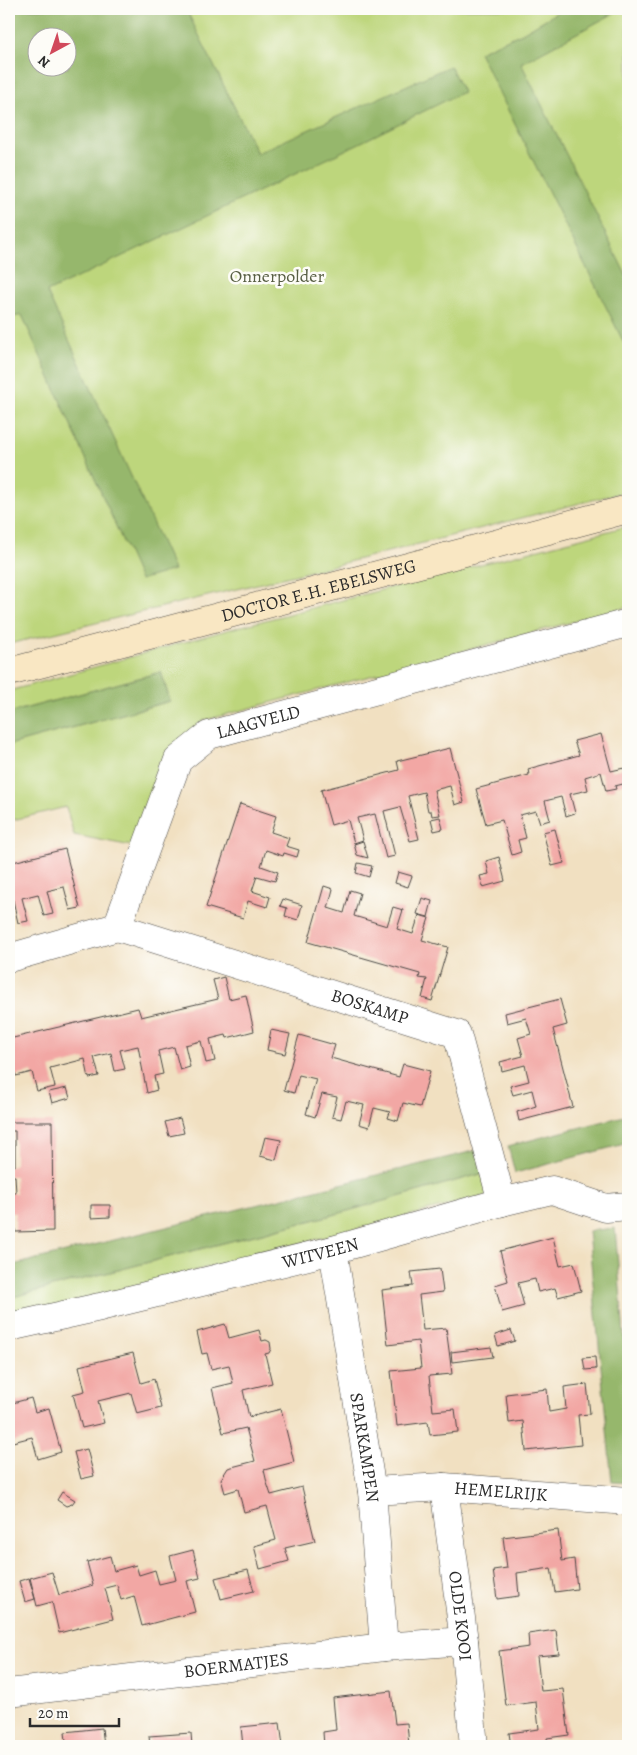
<svg xmlns="http://www.w3.org/2000/svg" width="637" height="1755" viewBox="0 0 637 1755" font-family="Alegreya,serif">
<style>
.green{fill:#bdd67c;stroke:#748054;fill-rule:evenodd}
.forest{fill:#96b76c;stroke:#60714c;fill-rule:evenodd}
.building{fill:#f2a7a4}
.lines{fill:none;stroke-linecap:round;stroke-linejoin:round}
.minor-casing{stroke:#494642;stroke-width:29}
.secondary-casing{stroke:#494642;stroke-width:29}
.minor{stroke:#fff;stroke-width:28}
.secondary{stroke:#f9e7c3;stroke-width:28}
.labels{text-anchor:middle;stroke-width:5;stroke-linejoin:round;paint-order:stroke}
.park-label{font-size:18px;fill:#575e43;stroke:#fdfcf7}
.street-label{font-size:18px;fill:#2b2b2b;stroke:#fdfcf7}
</style>
<rect width="100%" height="100%" fill="#fdfcf7"/>
<filter id="ink" filterUnits="userSpaceOnUse"><feTurbulence type="fractalNoise" baseFrequency=".02" numOctaves="2"/><feDisplacementMap in="SourceGraphic" scale="10" xChannelSelector="R" yChannelSelector="G"/><feConvolveMatrix kernelMatrix="1 2 1 2 8 2 1 2 1" color-interpolation-filters="sRGB"/></filter>
<filter id="wash" filterUnits="userSpaceOnUse"><feTurbulence type="fractalNoise" baseFrequency=".0096" numOctaves="4" result="noise"/><feDisplacementMap in="SourceGraphic" scale="20" xChannelSelector="R" yChannelSelector="G"/><feGaussianBlur stdDeviation="1.12" result="paint"/><feColorMatrix in="noise" values="0 0 0 0 0 0 0 0 0 0 0 0 0 0 0 0 0 1.4 0 .05"/><feComposite in="paint" operator="in"/></filter>
<g filter="url(#wash)">
<rect width="100%" height="100%" fill="#f1e0c1"/>
<g class="green">
<path d="M9,9h619v482l-292,74 -327,79zM38,38h30v30h-30z"/>
<path d="M628,526v81l-426,114 -34,33 -31,93 -63,-12 -8,-28 -57,14v-76l161,-44 -9,-29 -152,41v-22l218,-61z"/>
<path d="M484,1173l5,22 -455,117 -25,8v-22l331,-85z"/>
</g>
<g class="forest">
<path d="M9,9h177l71,144 193,-87 13,26 -130,64 -286,136 127,278 -34,10 -118,-265 -13,3zM38,38h30v30h-30z"/>
<path d="M563,9h59l-101,54 107,216v72l-149,-299 43,-19z"/>
<path d="M161,672l9,29 -161,44v-32z"/>
<path d="M628,1115v28l-113,30 -7,-27z"/>
<path d="M478,1150l6,23 -144,40 -331,85v-32z"/>
<path d="M615,1228l13,155v100l-16,-1 -24,-251z"/>
</g>
<g id="blocks">
<g class="building">
<path d="M601,734l10,37 13,-3 3,15 -12,3 1,3 -10,2 -5,-19 -16,5 3,13 -18,4 5,19 -9,3 -5,-19 -16,4 5,19 -10,3 -4,-12 -16,4 6,23 -8,2 3,12 -9,3 -10,-35 -16,4 -10,-35 53,-14 -1,-6 51,-14 -5,-14z"/>
<path d="M450,748l14,54 -9,3 -5,-19 -16,4 6,25 -8,1 -1,-5h-3l-4,-19 -16,4 11,43 -9,2 -10,-34 -16,4 11,45 -9,2 -11,-44 -18,4 6,22 -9,3 -6,-23 -17,5 -10,-35 78,-20 -2,-9z"/>
<path d="M240,804l36,12 -5,16 18,6 -3,8 13,4 -2,7 -13,-4 -1,3 -17,-6 -5,16 17,6 -3,9 -18,-5 -5,15 18,6 -3,10 -19,-6 -5,17 -37,-11z"/>
<path d="M440,817l3,12 -9,2 -3,-12z"/>
<path d="M555,829l9,34 -12,3 -9,-34z"/>
<path d="M363,841l5,17 -11,-3 -3,-11z"/>
<path d="M65,849l15,59 -10,2 -6,-23 -17,4 6,23 -9,2 -6,-22 -16,4 6,23 -10,2 -5,-23 -4,1v-38z"/>
<path d="M499,857l6,24 -22,6 -3,-11 9,-2 -3,-13z"/>
<path d="M358,863l14,3 -3,11 -13,-4z"/>
<path d="M398,872l14,4 -4,11 -13,-4z"/>
<path d="M324,886l9,3 -5,19 16,5 6,-23 10,3 -6,23 33,10 6,-19 10,3 -6,19 16,5 6,-19 10,3 -7,22 26,7 -16,54 -10,-3 5,-19 -8,-1 1,-4 -112,-32z"/>
<path d="M422,898l10,3 -4,16 -11,-3z"/>
<path d="M283,899l19,6 -4,15 -13,-4 2,-8 -7,-2z"/>
<path d="M224,977l5,22 17,-4 8,36 -27,7 -1,-3 -16,4 5,22 -9,2 -5,-22 -16,4 5,22 -10,3 -6,-23 -16,4 5,23 -9,2 3,14 -10,3 -9,-47 -18,4 5,19 -10,2 -4,-18 -17,4 5,19 -10,2 -4,-19 -35,9 5,19 -18,4 -5,-19 -16,4 -7,-28v-9l129,-31 3,9 77,-18 -5,-19z"/>
<path d="M560,999l7,26 -14,4 20,78 -54,14 -2,-9 19,-6 -4,-16 -19,5 -3,-9 19,-5 -4,-16 -23,6 -2,-9 23,-6 -5,-18 13,-4 -5,-16 -19,5 -2,-10z"/>
<path d="M271,1030l19,4 -5,20 -18,-4z"/>
<path d="M299,1035l36,10 -4,13 43,12 25,7 4,-13 27,7 -10,36 -17,-4 -5,18 -10,-3 2,-6 -16,-4 -5,19 -10,-3 5,-19 -18,-4 -5,18 -9,-2 5,-20 -15,-3 -7,23 -9,-3 10,-35 -17,-4 -5,18 -10,-3z"/>
<path d="M67,1088l3,10 -18,5 -3,-11z"/>
<path d="M180,1118l4,15 -15,3 -4,-14z"/>
<path d="M9,1122h43l1,109 -38,1v-19h-6v-20h7l-1,-17h-6v-9l6,-1v-35h-6z"/>
<path d="M265,1137l16,3 -5,20 -16,-4z"/>
<path d="M91,1205h19v12l-19,1z"/>
<path d="M553,1237l7,29 14,-3 7,28 -23,6 -3,-9 -17,4 -3,-13 -17,4 6,23 -22,6 -7,-27 13,-4 -8,-30z"/>
<path d="M440,1269l3,23 -24,3 4,35 23,-2 3,22 3,24 -23,2 4,35 22,-2 3,23 -28,3 -2,-13 -31,4 -6,-55 30,-3 -3,-27 -30,4 -6,-55 31,-4 -2,-14z"/>
<path d="M225,1324l4,14 30,-8 3,11 4,-1 4,2 1,7 -2,4 -4,1 7,29 -29,7 6,27 32,-8 13,53 -30,8 3,13 4,12 31,-8 13,54 -30,7 4,13 -29,8 -6,-23 22,-6 -9,-34 -23,6 -6,-23 -13,4 -4,-14 7,-11 27,-7 -9,-33 -23,5 -11,-45 21,-5 -4,-18 -18,4 -4,-16 -5,1 -5,-22z"/>
<path d="M511,1330l4,11 -17,5 -3,-11z"/>
<path d="M491,1347l2,10 -41,5 -1,-10z"/>
<path d="M133,1353l8,30 13,-4 7,29 -24,6 -6,-21 -33,8 6,22 -22,5 -9,-34 12,-3 -6,-25z"/>
<path d="M595,1357l1,12 -11,1 -2,-12z"/>
<path d="M587,1384l3,30 -12,1 3,30 -55,6 -3,-30 -14,2 -3,-29 41,-5 2,23 17,-3 -2,-22z"/>
<path d="M31,1398l4,14 14,-4 12,44 -23,7 -6,-22 -23,6v-39z"/>
<path d="M87,1449l7,27 -13,3 -7,-27z"/>
<path d="M62,1492l13,8 -3,4 -6,2 -9,-6z"/>
<path d="M558,1530l4,31 12,-2 3,30 -22,3 -4,-24 -34,5 2,23 -22,3 -4,-29 14,-2 -4,-31z"/>
<path d="M193,1550l7,28 -13,3 8,31 -53,14 -8,-30 -13,4 -4,-15 -12,3 8,31 -54,14 -7,-31 -15,4 -7,-28 22,-6 7,23 34,-10 -6,-23 23,-6 4,15 22,-6 3,10 16,-5 4,14 17,-4 -6,-24z"/>
<path d="M248,1570l6,21 -33,8 -6,-21z"/>
<path d="M29,1578l6,21 -10,3 -6,-21z"/>
<path d="M556,1630l3,24 -22,2 4,35 22,-2 6,46 -22,3 1,8h-37l-2,-13 30,-4 -3,-27 -30,4 -7,-55 30,-4 -1,-13z"/>
<path d="M391,1691l4,33 12,-1 2,23h-85l-1,-14 13,-2 -3,-32z"/>
<path d="M280,1723l3,23h-40l-2,-19z"/>
<path d="M102,1728l2,18h-55v-3l17,-2 -1,-9z"/>
<path d="M191,1733l1,13h-42l-1,-10z"/>
</g>
</g>
</g>
<g filter="url(#ink)">
<use href="#blocks" fill-opacity="0" stroke="#494642" stroke-width="1"/>
<g class="lines">
<g class="minor-casing">
<g id="minor">
<path id="s1" d="M117,927l340,107 45,168"/>
<path id="s2" d="M9,958l108,-31 61,-167 31,-25 419,-112"/>
<path id="s3" d="M333,1250l39,241 12,156"/>
<path id="s4" d="M9,1327l91,-20 233,-57 169,-48 50,-12 54,18 22,-2"/>
<path id="s5" d="M444,1487l20,154 10,105"/>
<path id="s6" d="M372,1491l72,-4 184,14"/>
<path id="s7" d="M9,1693l375,-46 80,-6"/>
</g>
</g>
<g class="secondary-casing">
<g id="secondary">
<path id="s8" d="M9,672l619,-163"/>
</g>
</g>
<use href="#minor" class="minor"/>
<use href="#secondary" class="secondary"/>
</g>
</g>
<g class="labels">
<g class="park-label">
<text x="277" y="282">Onnerpolder</text>
</g>
<g class="street-label">
<text dy="6" stroke="none"><textPath href="#s8" startOffset="320">DOCTOR E.H. EBELSWEG</textPath></text>
<text dy="6" stroke="none"><textPath href="#s2" startOffset="381">LAAGVELD</textPath></text>
<text dy="6" stroke="none"><textPath href="#s1" startOffset="265">BOSKAMP</textPath></text>
<text dy="6" stroke="none"><textPath href="#s4" startOffset="320">WITVEEN</textPath></text>
<text dy="6" stroke="none"><textPath href="#s3" startOffset="200">SPARKAMPEN</textPath></text>
<text dy="6" stroke="none"><textPath href="#s6" startOffset="129">HEMELRIJK</textPath></text>
<text dy="6" stroke="none"><textPath href="#s5" startOffset="130">OLDE KOOI</textPath></text>
<text dy="6" stroke="none"><textPath href="#s7" startOffset="229">BOERMATJES</textPath></text>
</g>
</g>
<rect width="637" height="1755" fill="none" stroke="#fdfcf7" stroke-width="30"/>
<g transform="translate(52 52) rotate(220)"><circle r="24" fill="#fdfcf7" stroke="#a9a8a5"/>
<path d="M0-4L9 19L0 12L-9 19Z" fill="#d1495b"/>
<text y="-8" font-size="14" font-weight="bold" text-anchor="middle" fill="#2b2b2b">N</text>
</g>
<path d="M30 1718v8h89v-8" fill="none" stroke="#2b2b2b" stroke-width="2.5"/>
<text x="38" y="1718" font-size="15" fill="#2b2b2b" stroke="#fdfcf7" stroke-width="4" paint-order="stroke">20 m</text>
</svg>
